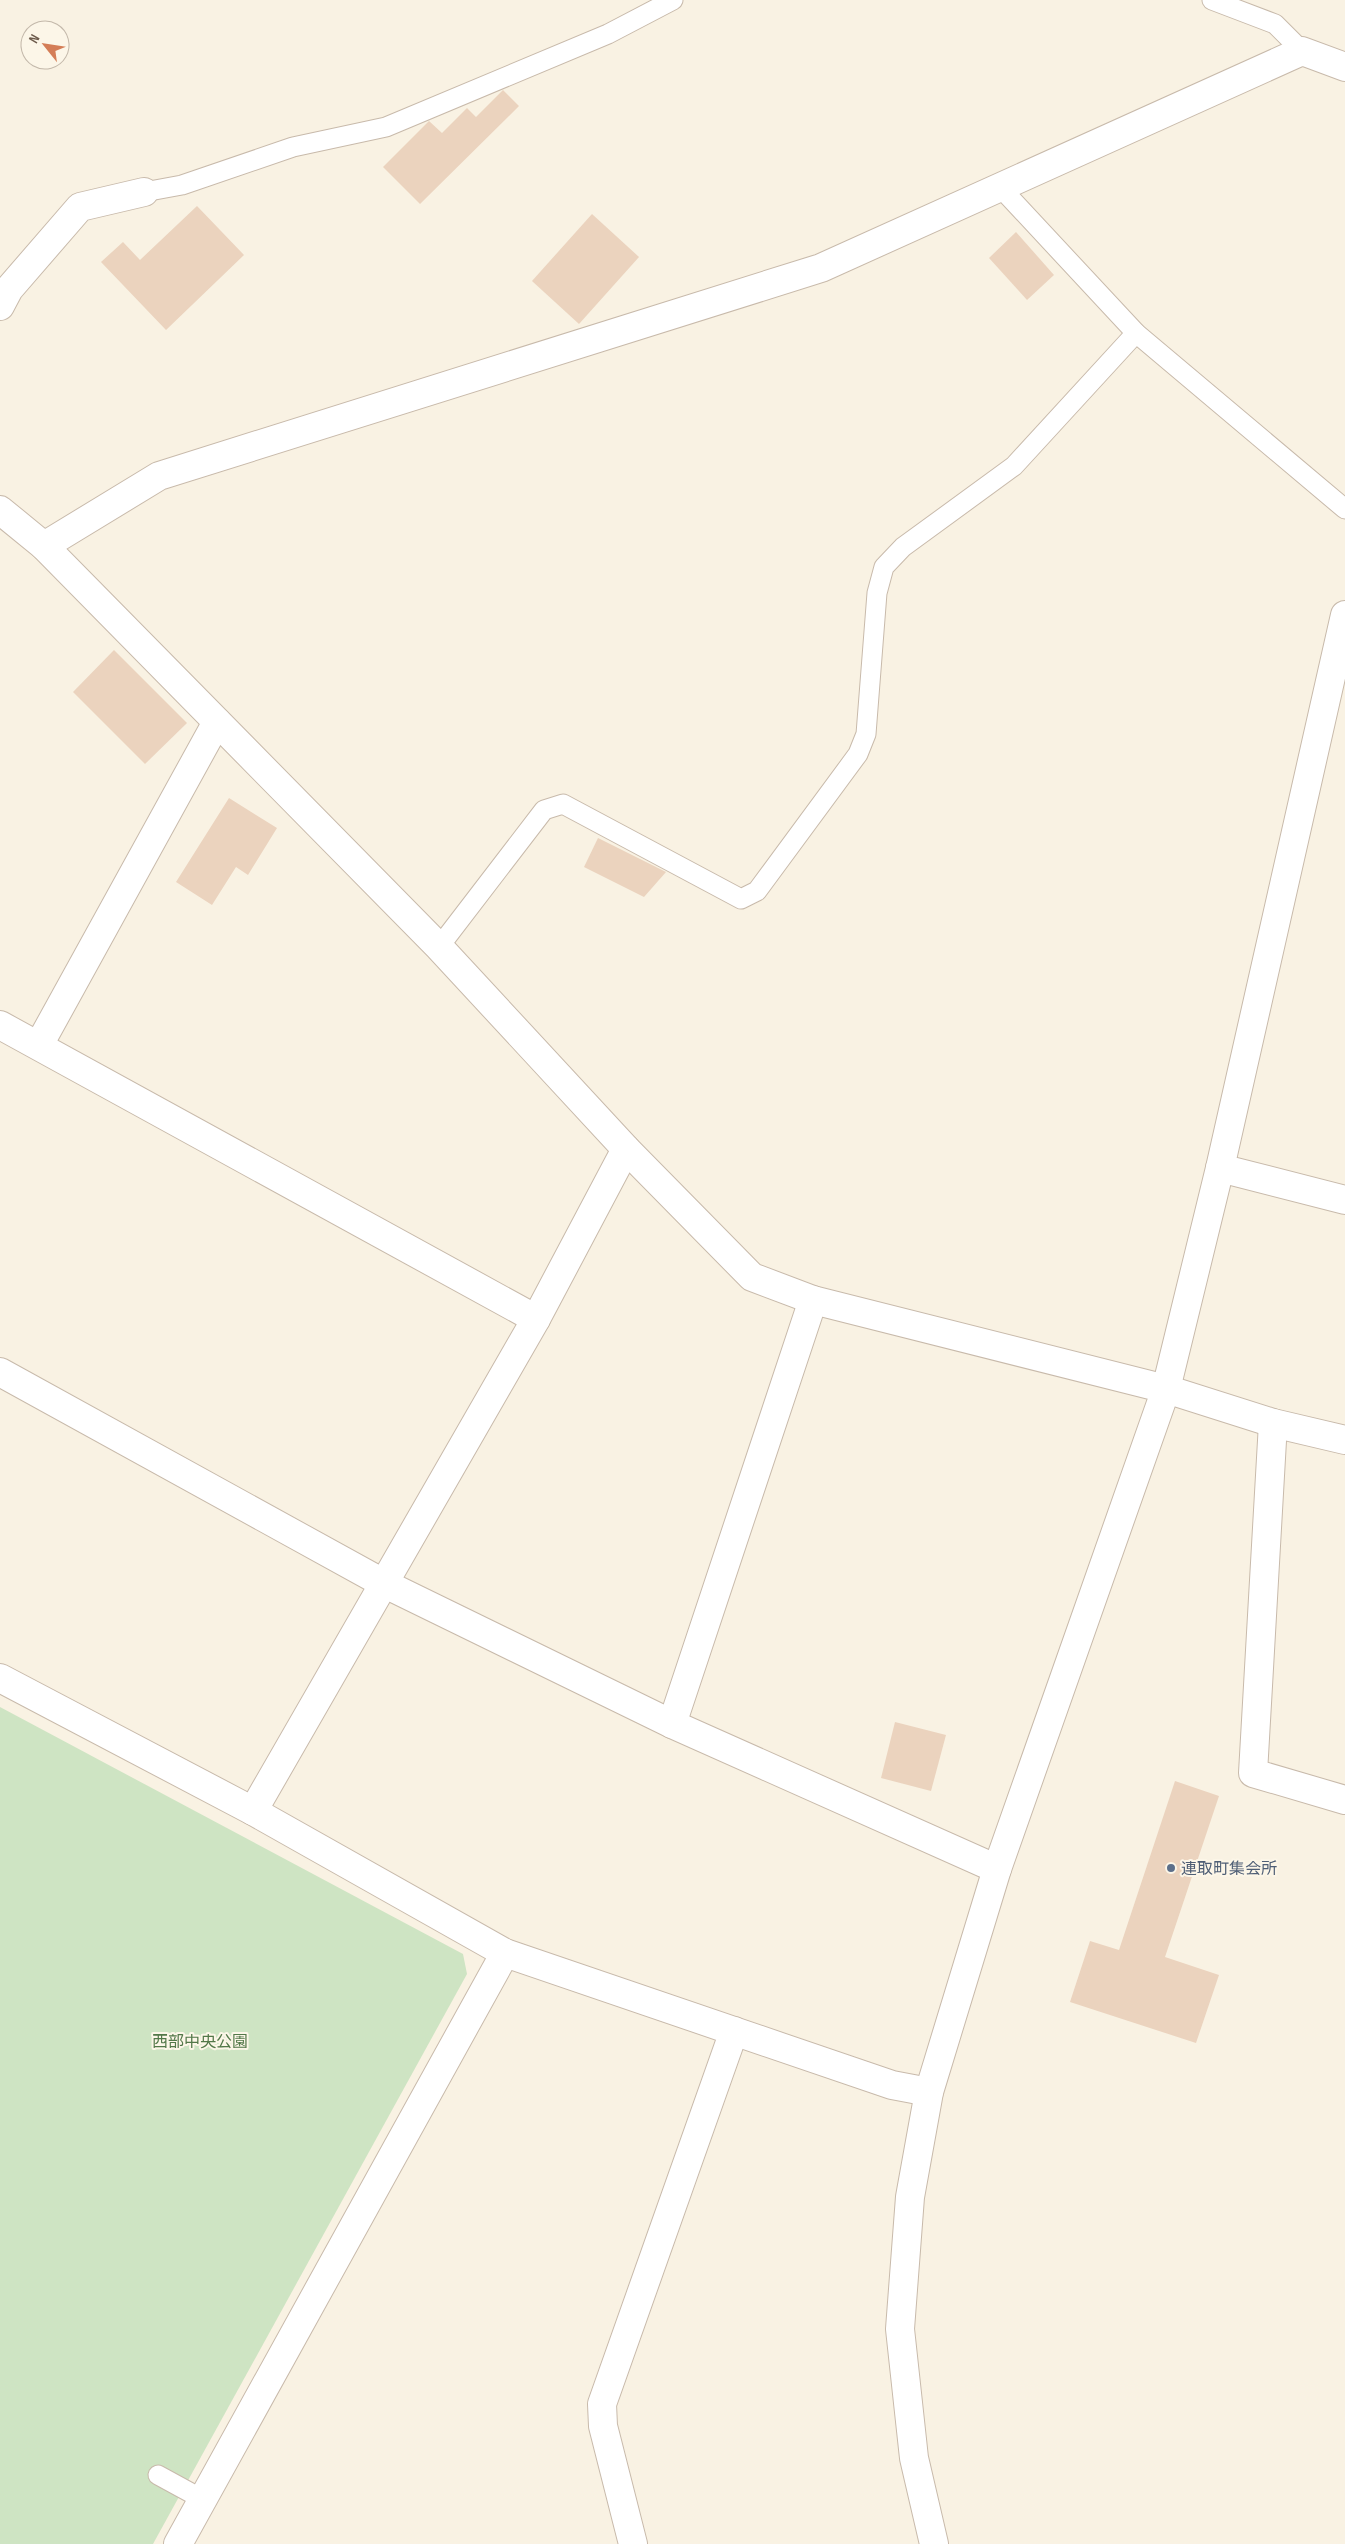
<svg xmlns="http://www.w3.org/2000/svg" width="1345" height="2544" viewBox="0 0 1345 2544" font-family="'Sofia Sans Condensed','Noto Sans JP',sans-serif">
<style>
.green{fill:#cee4c3}
.building{fill:#ebd3be}
.lines{fill:none;stroke-linecap:round;stroke-linejoin:round}
.service-casing{stroke:#c8baab;stroke-width:21}
.minor-casing{stroke:#c8baab;stroke-width:30}
.service{stroke:#fff;stroke-width:19}
.minor{stroke:#fff;stroke-width:28}
.service-dot{fill:#5c6f8a;stroke:#fcf6e8;stroke-width:2}
.labels{text-anchor:middle;stroke-width:4;stroke-linejoin:round;paint-order:stroke}
.service-label{font-size:16px;fill:#4e5e75;stroke:#fcf6e8;text-anchor:start}
.park-label{font-size:16px;fill:#537849;stroke:#fcf6e8}
</style>
<rect width="100%" height="100%" fill="#f9f2e3"/>
<path class="green" d="M0,1707l463,247 4,20 -314,570h-153z"/>
<g class="building">
<path d="M503,90l16,16 -99,98 -37,-37 46,-46 13,12 25,-25 9,9z"/>
<path d="M197,206l47,49 -78,75 -65,-68 22,-20 17,18z"/>
<path d="M592,214l47,43 -60,67 -47,-43z"/>
<path d="M1016,232l38,43 -27,25 -38,-42z"/>
<path d="M114,650l73,73 -42,41 -72,-72z"/>
<path d="M229,798l48,30 -29,47 -12,-8 -24,38 -36,-23z"/>
<path d="M598,838l68,34 -22,25 -60,-30z"/>
<path d="M895,1722l51,13 -15,56 -50,-13z"/>
<path d="M1175,1781l44,15 -54,161 54,18 -23,68 -126,-41 20,-61 29,9z"/>
</g>
<g class="lines">
<g class="service-casing">
<g id="service">
<path d="M1212,0l63,24 27,27"/>
<path d="M1000,187l136,146 209,176"/>
<path d="M144,192l38,-7 111,-38 93,-20 222,-93 65,-34"/>
<path d="M439,947l105,-137 19,-6 178,95 16,-8 101,-137 8,-20 11,-141 7,-26 19,-20 111,-81 122,-133"/>
<path d="M158,2475l44,24"/>
</g>
</g>
<g class="minor-casing">
<g id="minor">
<path d="M0,306l9,-17 71,-82 64,-15"/>
<path d="M0,510l44,36 395,401 187,202 126,128 61,23 353,89 107,34 72,17"/>
<path d="M44,546l115,-70 662,-208 481,-217 43,16"/>
<path d="M0,1025l536,294"/>
<path d="M39,1045l178,-323"/>
<path d="M1220,1168l125,32"/>
<path d="M0,1372l383,211 289,141 325,145"/>
<path d="M1273,1423l-20,350 92,27"/>
<path d="M0,1678l253,133 252,142 387,132 37,7"/>
<path d="M672,1724l141,-424"/>
<path d="M253,1811l283,-492 90,-170"/>
<path d="M178,2544l327,-591"/>
<path d="M633,2544l-30,-118 -1,-22 132,-373"/>
<path d="M934,2544l-20,-86 -14,-129 10,-132 19,-105 68,-223 169,-480 54,-221 125,-553"/>
</g>
</g>
<use href="#service" class="service"/>
<use href="#minor" class="minor"/>
</g>
<circle class="service-dot" cx="1171" cy="1868" r="5"/>
<g class="labels">
<g class="service-label">
<text x="1181" y="1874">連取町集会所</text>
</g>
<g class="park-label">
<text x="200" y="2047">西部中央公園</text>
</g>
</g>
<g transform="translate(45 45) rotate(300)"><circle r="24" fill="#fcf6e8" stroke="#c3b8aa"/>
<path d="M0-4L9 19L0 12L-9 19Z" fill="#d47d56"/>
<text y="-8" font-size="14" font-weight="bold" text-anchor="middle" fill="#6d5b4c">N</text>
</g>
</svg>
